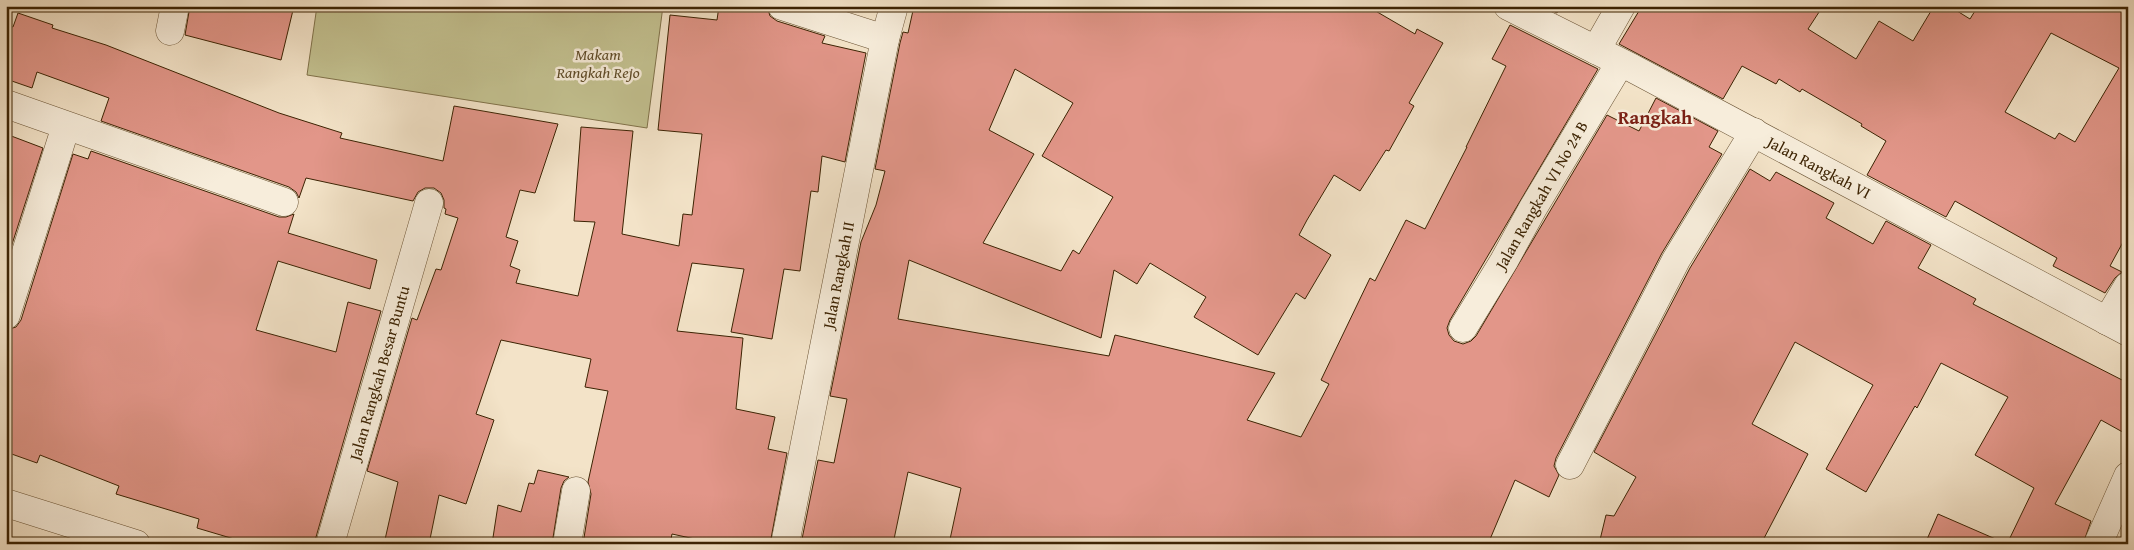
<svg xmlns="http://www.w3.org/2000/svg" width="2134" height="550" viewBox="0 0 2134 550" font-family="'Gentium Book Plus',serif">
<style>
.green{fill:#c3c190;stroke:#80724a}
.building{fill:#e29689;stroke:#3c2303;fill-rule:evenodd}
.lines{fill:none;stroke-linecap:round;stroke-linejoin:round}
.minor-casing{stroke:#6a5334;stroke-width:29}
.minor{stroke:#f7eddb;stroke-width:28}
.labels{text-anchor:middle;stroke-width:5;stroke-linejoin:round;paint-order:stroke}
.park-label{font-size:16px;font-style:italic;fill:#5e4a26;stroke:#f7eddb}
.street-label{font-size:16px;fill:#3c2303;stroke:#f7eddb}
.quarter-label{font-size:19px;font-weight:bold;fill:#7a1f14;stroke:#f7eddb}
</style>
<rect width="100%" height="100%" fill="#f3e3c8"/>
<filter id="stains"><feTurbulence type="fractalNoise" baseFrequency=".004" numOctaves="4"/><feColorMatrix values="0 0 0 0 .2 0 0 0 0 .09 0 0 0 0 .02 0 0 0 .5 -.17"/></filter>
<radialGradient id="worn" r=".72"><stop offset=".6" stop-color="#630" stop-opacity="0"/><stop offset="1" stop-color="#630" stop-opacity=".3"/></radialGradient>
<path class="green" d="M317,6h346l-16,122 -340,-53z"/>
<g class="building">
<path d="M190,6h104l-13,54 -96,-25z"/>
<path d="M719,6h48l3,10 7,5 48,15 -3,7 44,10 -21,109 -23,-6 -4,36 -7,-1 -11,80 -16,-2 -12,70 -41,-7 13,-63 -52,-6 -15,68 66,7 -7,71 39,8 -7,32 19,4 -17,91h-52l-46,-10 -2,10h-87l8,-50 -3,-12 20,-91 -23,-4 6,-28 -90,-19 -25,74 18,6 -28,84 -27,-9 -10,49h-45l14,-62 -31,-11 45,-153 5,2 19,-51 5,1 17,-52 -13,-4 1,-5 -2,-1v-8l-3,-7 -7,-5h-9l-7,4 -5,9 -107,-23 -7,20 -3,-6 -7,-5 -188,-66 8,-23 -72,-26 -5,16 -26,-9v-54l7,2 5,-14 35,12 -1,3 54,17 173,68 63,20 -2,5 103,23 11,-55 104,18 -23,69 -15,-3 -14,47 12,4 -8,25 10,4 -4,13 62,13 17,-74 -21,-1 7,-94 52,4 -11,103 57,12 4,-32 9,1 10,-81 -44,-4 12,-115 47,5z"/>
<path d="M914,6h453l48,28 2,-5 26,14 -34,60 5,3 -25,45 -3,-1 -26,41 -26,-16 -27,45 -8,15 32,20 -26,44 -9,-6 -38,62 -64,-38 12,-20 -56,-34 -13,21 -23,-14 -13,68 -192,-78 -11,59 211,37 6,-21 160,38 -28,47 54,17 28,-53 -8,-4 49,-102 5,3 31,-61 19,9 42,-82h-1l40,-81 -14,-7 18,-34 88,44 -148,251 -3,8 2,7 5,6 9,3 8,-3 5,-5 131,-221 32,16 17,-33 62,33 -9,16 13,7 -60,99 -106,205 -2,8 5,9 -10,22 -34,-17 -27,64h-539l12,-56 -53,-16 -15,72h-92l17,-84 16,3 13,-64 -17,-3 31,-154 15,-37 9,-34 -10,-2 25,-126 3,-11 5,1zM1015,69l58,34 -31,53 71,41 -34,57 -6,-4 -12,21 -78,-28 51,-89 -45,-24z"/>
<path d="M1543,6h18l-4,7z"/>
<path d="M1642,6h181l-15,23 48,30 23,-38 34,20 21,-35h15l21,13 8,-13h150v227l-18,33 12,6 -7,6 -10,15 -52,-27 4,-8 -102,-57 -9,16 -79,-42 19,-34 -25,-15 1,-2 -60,-35 -2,3 -21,-13 -3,5 -34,-18 -19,33 -104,-55zM2051,33l68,35 -44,74 -16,-9 -4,6 -50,-27z"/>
<path d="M6,134l37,14 -37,115z"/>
<path d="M91,151l188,66h7l8,-3 -6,19 89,27 -7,29 -92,-28 -22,69 80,22 12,-50 33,9 -67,233h-63l-54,-16 2,-9 -83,-25 3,-8 -79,-31 -3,8 -31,-11v-122l10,-3 5,-7 52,-166 15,5z"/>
<path d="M1750,169l20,12 6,-9 58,31 -8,15 47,26 13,-23 45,24 -13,23 58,31 -3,5 155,79v52l-27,-15 -46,84 36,17 -8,23h-76l27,-56 -59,-33 33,-58 -67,-34 -24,45 -2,-2 -49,86 -40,-23 47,-84 -78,-43 -43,82 56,30 -47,90h-162l7,-29 8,1 22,-39 -42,-25 96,-184z"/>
<path d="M538,470l31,7 -5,4 -3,7 -9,56h-60l6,-39 23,7 8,-29 5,1z"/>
<path d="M1938,514l69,30h-82z"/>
</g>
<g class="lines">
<g class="minor-casing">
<g id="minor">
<path d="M782,6l103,33"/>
<path d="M1508,6l124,62 496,264"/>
<path d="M170,31l5,-25"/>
<path d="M1596,50l25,-44"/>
<path d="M6,104l278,98"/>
<path d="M6,315l60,-189"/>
<path d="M2107,321l21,-35"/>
<path d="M1463,328l41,-67 29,-53 87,-145"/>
<path d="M1570,465l106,-205 78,-128"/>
<path d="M6,503l130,41"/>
<path d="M330,544l99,-341"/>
<path d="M567,544l9,-53"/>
<path d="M785,544l100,-505 9,-33"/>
<path d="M2098,544l30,-68"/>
</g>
</g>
<use href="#minor" class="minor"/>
</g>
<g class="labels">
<g class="park-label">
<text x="598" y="60">Makam<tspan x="598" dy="18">Rangkah Rejo</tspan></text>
</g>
<g class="street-label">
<text transform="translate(1819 167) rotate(28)" y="6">Jalan Rangkah VI</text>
<text transform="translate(1541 195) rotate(-60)" y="6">Jalan Rangkah VI No 24 B</text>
<text transform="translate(838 275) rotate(-79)" y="6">Jalan Rangkah II</text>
<text transform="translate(379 373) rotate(-74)" y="6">Jalan Rangkah Besar Buntu</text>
</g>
<g class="quarter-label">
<text x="1655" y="124">Rangkah</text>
</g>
</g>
<rect width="2134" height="550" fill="none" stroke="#f3e3c8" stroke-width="25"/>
<rect x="8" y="8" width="2119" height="535" fill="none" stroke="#3c2303" stroke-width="2.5"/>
<rect x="12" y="12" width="2109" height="525" fill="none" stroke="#3c2303"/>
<rect width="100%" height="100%" filter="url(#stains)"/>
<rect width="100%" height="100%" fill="url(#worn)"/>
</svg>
